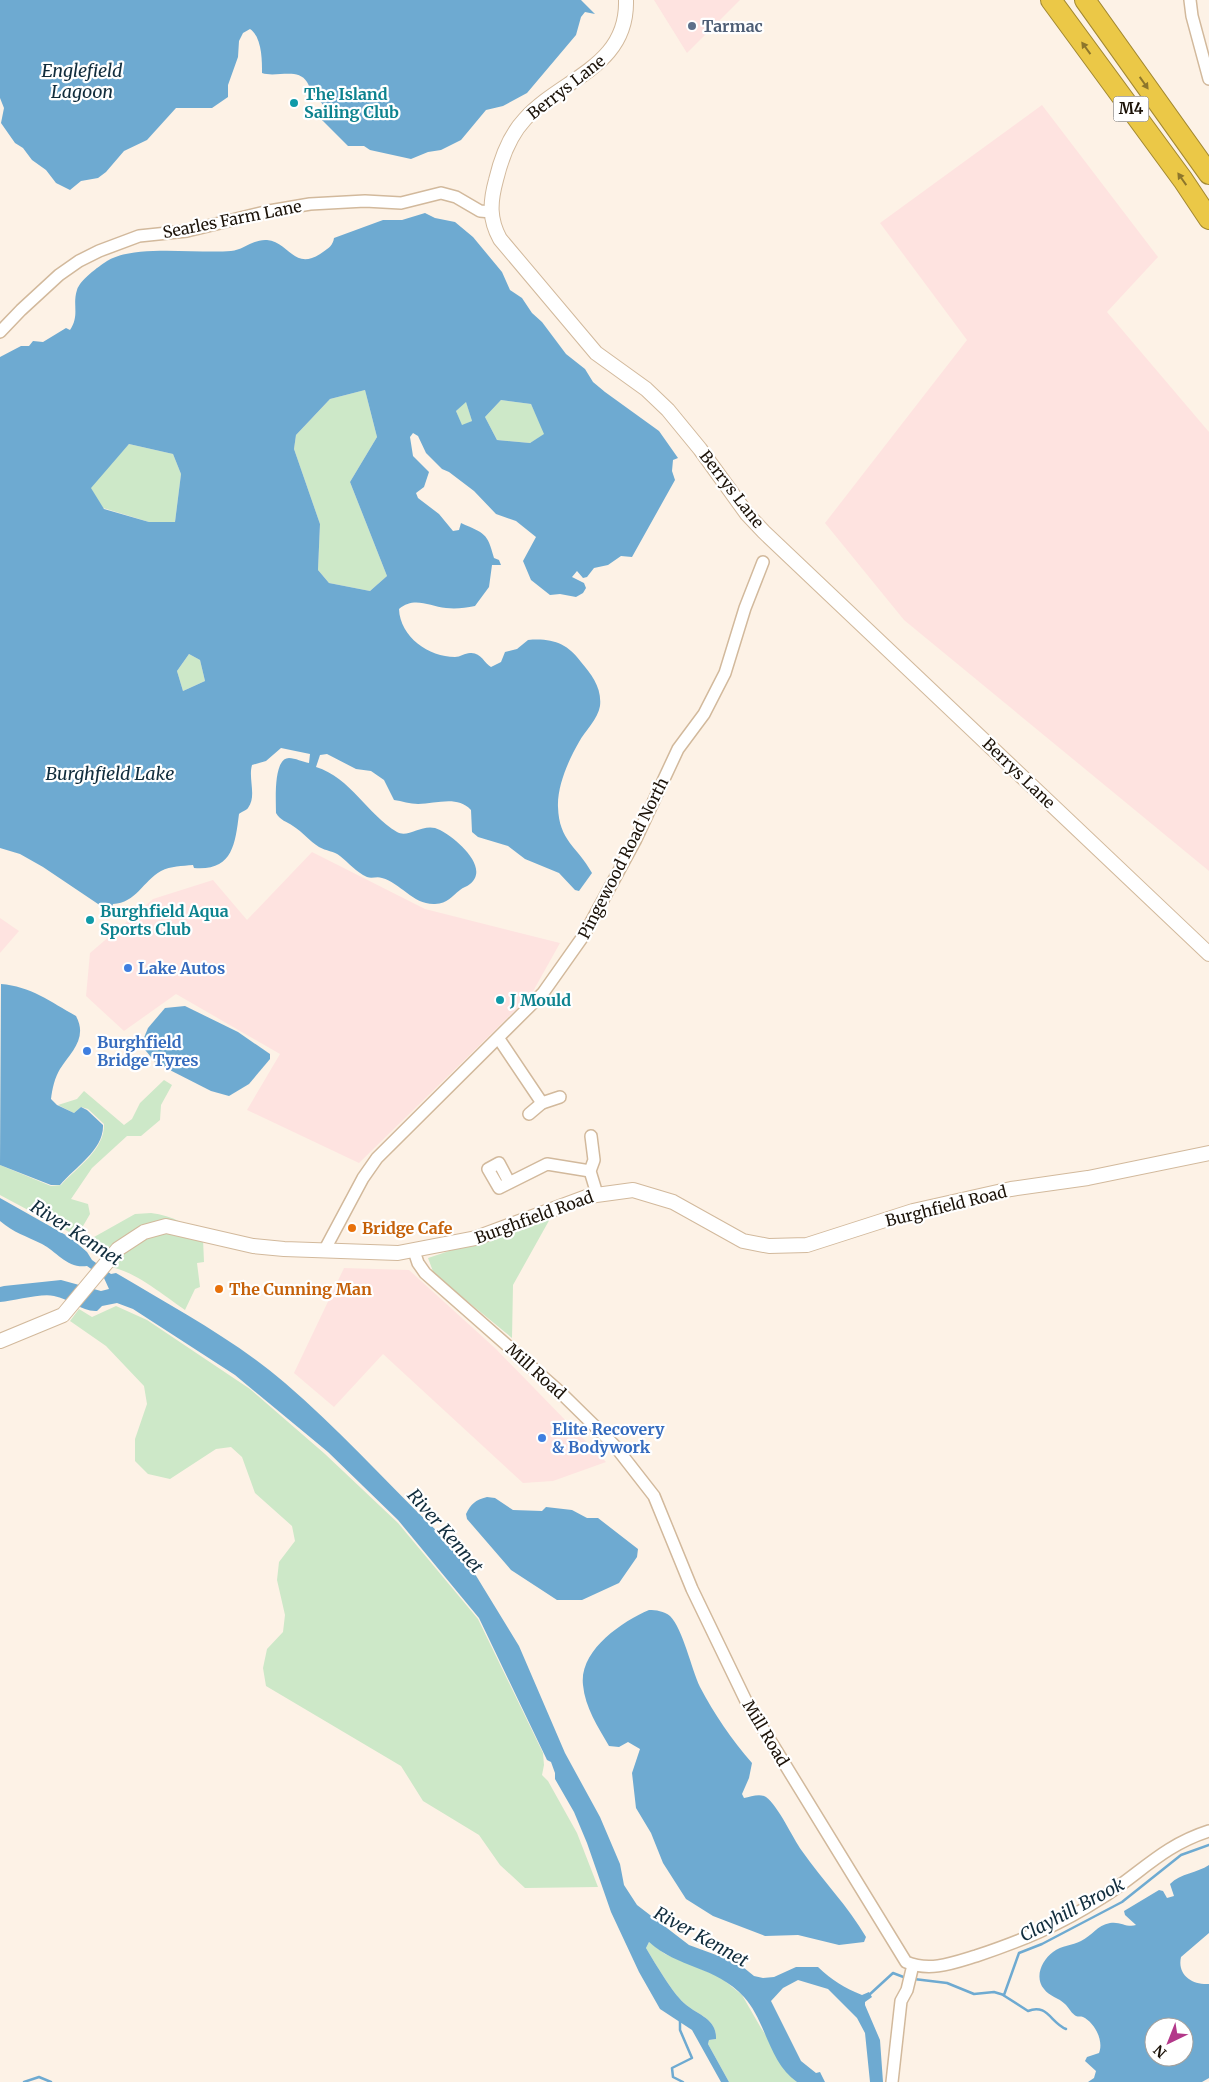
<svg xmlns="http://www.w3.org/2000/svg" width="1209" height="2082" viewBox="0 0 1209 2082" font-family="Merriweather,serif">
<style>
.industrial{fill:#fee3e0}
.green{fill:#cde8c8}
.water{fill:#6eaad1;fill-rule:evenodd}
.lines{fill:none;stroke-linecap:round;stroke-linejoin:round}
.stream{stroke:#6eaad1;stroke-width:2.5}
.minor-casing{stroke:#d2b99c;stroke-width:14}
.tertiary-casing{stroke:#d2b99c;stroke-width:16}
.motorway-casing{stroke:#a28831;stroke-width:22}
.minor{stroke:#fff;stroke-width:11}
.tertiary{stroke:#fff;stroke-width:14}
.motorway{stroke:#ebc847;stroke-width:20}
.oneway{fill:#8d762b}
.service-dot{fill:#5c6f8a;stroke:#fff;stroke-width:2}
.culture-dot{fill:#0f9aa8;stroke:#fff;stroke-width:2}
.shop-dot{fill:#3f7fe0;stroke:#fff;stroke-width:2}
.food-dot{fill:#e8710a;stroke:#fff;stroke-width:2}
.labels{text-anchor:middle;stroke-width:4.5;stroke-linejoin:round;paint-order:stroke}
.shield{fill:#fff;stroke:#5f5952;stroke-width:1}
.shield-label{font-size:15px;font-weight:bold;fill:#1b1208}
.service-label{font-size:16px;font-weight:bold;fill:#4e5e75;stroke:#fff;text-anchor:start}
.street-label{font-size:16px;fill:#1b1208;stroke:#fff}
.culture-label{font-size:16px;font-weight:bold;fill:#0d838f;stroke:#fff;text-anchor:start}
.shop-label{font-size:16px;font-weight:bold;fill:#366cbe;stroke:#fff;text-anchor:start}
.food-label{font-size:16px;font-weight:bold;fill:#c56008;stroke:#fff;text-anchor:start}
.water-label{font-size:18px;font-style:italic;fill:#112d3d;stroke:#fff}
</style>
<rect width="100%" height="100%" fill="#fdf2e6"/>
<g class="industrial">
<path d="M654,0h86l-53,53z"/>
<path d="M1042,105l116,152 -51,55 102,120v439l-305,-251 -79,-97 142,-183 -87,-117z"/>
<path d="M312,852l113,57 135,34 -29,52 -172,168 -112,-53 33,-56 -104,-60 -52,37 -38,-35 4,-43 63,-54 60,-19 34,40z"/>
<path d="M0,918l19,13 -19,22z"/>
<path d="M344,1268l65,2 87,79 110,113 -53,19 -30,2 -140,-129 -49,53 -40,-34z"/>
</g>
<g class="green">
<path d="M365,390l12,47 -27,45 37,94 -17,15 -41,-8 -11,-13 2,-46 -26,-75 2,-14 34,-36z"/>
<path d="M501,400l30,4 14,30 -15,9 -33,-3 -12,-23z"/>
<path d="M466,401l6,20 -10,5 -6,-15z"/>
<path d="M129,444l44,10 8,20 -6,48h-26l-46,-14 -13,-21z"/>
<path d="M189,654l11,6 5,21 -22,10 -6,-20z"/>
<path d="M164,1080l8,5 -11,20 -1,15 -19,16h-14l-35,32 -21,31 17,5 2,10 -7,12 -10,8 -73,-39v-30l51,21 10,-1c15,-17 44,-35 43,-61l-16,-15 -7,-2 -7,6 -16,-8 19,-6 7,-8 40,34 8,-6 8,-16z"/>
<path d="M151,1213c22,3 37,11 52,26l1,23 -7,1 3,24 -5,2 -10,21c-19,-13 -53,-41 -76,-43l-22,-26 48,-27z"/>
<path d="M551,1217l-38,68 -1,53 -78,-64 -6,-16z"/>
<path d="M116,1306l31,14 103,69 75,65 73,69 80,96 65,134 1,12 -2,10 6,6 29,52 21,54 -73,1 -25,-23 -21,-30 -56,-34 -22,-35 -135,-80 -3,-18 4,-19 16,-17 2,-17 -8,-35 2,-18 16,-21 -3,-15 -37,-33 -13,-36 -11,-10 -15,2 -46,30 -22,-5 -13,-13v-22l12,-35 -3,-18 -38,-40 -36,-25 9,-12 13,8z"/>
<path d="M649,1942l16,12 55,23 22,18 19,33 36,54h-68l-21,-38 1,-4 7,-1c1,-21 -19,-24 -32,-36 -12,-11 -29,-40 -38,-55z"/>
</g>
<g class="water">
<path d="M0,0h581l14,14 -10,-2 -4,5 -5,18 -49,58 -24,13 -17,4 -25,30 -20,10 -13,2 -17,7 -41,-9 -6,-4h-16l-26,-26c4,-21 0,-13 -10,-27 -2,-3 -3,-8 -5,-11 -9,-15 -31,-4 -45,-9 0,-13 0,-36 -12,-44l-7,4 -4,8 -1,16 -10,28v12l-16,11h-36l-29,32 -23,11 -18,21 -8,6 -17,3 -11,9 -14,-7 -10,-13 -14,-10 -9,-12 -8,-5 -14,-20 3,-15 -4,-10z"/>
<path d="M425,213l10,5 20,4 18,15 29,35 8,18 12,8 10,15 10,9 24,32 19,15 8,13 12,10 54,39 19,27 -5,2 -1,11 3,9 -43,77 -11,-1 -13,9 -14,3 -7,9 -4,1 -6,-7 -5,6 12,6 2,5 -3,5 -7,4 -16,-3 -10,1 -19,-15 -8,-19 13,-24 -20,-16 -20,-7 -22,-23 -25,-19 -7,-3 -16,-16 -8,-17 -5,-3 -3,4 3,19 16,16 -5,15 -8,6 2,5 21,16 14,17 6,-1 2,-7c24,11 26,9 33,35l5,2 2,5h-9l-3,22 -14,19c-10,2 -19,3 -29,2 -17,-2 -32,-12 -47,1 1,28 30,48 56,48 5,0 10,-4 15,-4 11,-1 14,10 21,14l10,-5 4,-10 12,-3 11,-9c24,-2 39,3 53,22 11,13 21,26 19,44 -2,13 -15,25 -21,36 -10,17 -22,44 -21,65 1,34 19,39 34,66l-13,18 -4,-1 -16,-17 -34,-14 -17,-13 -30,-9 -6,-5 -1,-22c-14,-15 -35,-6 -53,-6 -8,0 -16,-3 -24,-4l-10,-20 -13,-9 -15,-2 -29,-15 -7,1 -4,12c35,11 51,47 81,65 12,7 27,-11 43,-2 14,7 51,37 30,54 -3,3 -7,3 -10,6 -9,7 -12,13 -25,14 -22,1 -34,-21 -53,-26 -5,-2 -10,1 -15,-1 -11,-5 -18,-14 -27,-21 -6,-5 -14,-5 -21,-9 -10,-6 -16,-15 -26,-21 -7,-5 -12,-5 -17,-13 0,-12 -3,-55 13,-55 6,0 14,4 20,5l1,-9 -29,-6 -15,13 -14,4c-4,14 5,31 -4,43 -1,2 -7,4 -9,6 -4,32 -7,57 -45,54l-1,-3c-11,1 -22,1 -32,6 -18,10 -25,32 -48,33l-1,4 -11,-2 -58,-39 -23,-13 -20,-6v-491l21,-11h8l4,-5 10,1 23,-14 4,2c10,-15 2,-25 7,-40 3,-10 21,-23 30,-29 27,-17 90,-7 124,-10 13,-1 22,-12 36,-11 23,2 27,33 56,12 6,-4 10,-7 11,-14l49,-18h19zM365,390l12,47 -27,45 37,94 -17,15 -41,-8 -11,-13 2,-46 -26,-75 2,-14 34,-36zM501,400l30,4 13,30 -14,9 -33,-3 -12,-23zM466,402l6,19 -10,4 -6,-14zM129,444l44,10 8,20 -6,48h-26l-45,-13 -13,-21zM189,654l11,6 5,21 -22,10 -6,-20z"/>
<path d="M1,984c29,2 50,18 75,32 12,22 -5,36 -16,53 -5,8 -8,20 -9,30l6,6 17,8 7,-6 6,3 16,15c1,25 -28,42 -43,60h-9l-51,-20z"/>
<path d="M185,1006l53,26 32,22v5l-21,25 -20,12 -18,-5 -55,-28 -15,-18 7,-17 17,-20z"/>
<path d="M0,1198l71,40 16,14 5,8 19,14 5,-1c57,34 119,67 169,110 61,52 113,113 172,167l18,24 44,72 46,107 35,64 20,47 4,21 13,20 52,40 49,18 16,13 9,2 11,-1 22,-10h22c14,13 26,21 44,28l7,-3 3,5 -7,5v3l15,35 3,42h-13l-5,-49 -8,-15 -29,-29 -30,-9 -15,8 -12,13 30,60 15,12 4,-1 5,10h-28c-28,-19 -31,-61 -53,-85 -28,-31 -67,-29 -95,-55l-3,6c9,15 26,44 38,55 13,12 33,15 32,36l-7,1 -1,4 21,38h-8l-29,-52 -32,-21 -21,-37 -28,-60 -24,-69 -13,-31 -19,-33v-6l-4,-11 -4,-2 -68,-142 -81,-98 -70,-68 -93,-77 -102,-66 -16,-6 -15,3 -5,5c-15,1 -27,-12 -43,-15 -13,-3 -40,5 -54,6v-15l4,-1 57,-6 40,11 8,-2 -5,-11 -17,-12c-19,3 -30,-14 -45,-22 -16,-8 -28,-11 -42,-23z"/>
<path d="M487,1497l8,1 18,12 29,1 4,-4 26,3 15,8h11l40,31 -1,8 -18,26 -37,17h-25l-46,-30 -44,-51 -1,-5c5,-10 9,-14 21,-17z"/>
<path d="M649,1610c7,0 15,1 21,6 13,13 21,52 30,71 14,27 32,53 52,76l-3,15 -7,16 2,4c7,-1 15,-5 22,-1 13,10 26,40 36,54 21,30 46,55 64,86l-2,5 -25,3 -41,-10 -33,1 -52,-20 -27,-17 -23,-36 -12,-30 -15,-25 -4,-35 8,-24 -12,-7 -9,5 -10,-1c-11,-19 -24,-39 -26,-61 -4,-34 38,-63 66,-75z"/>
<path d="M1209,1865v68l-28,24c-4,18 11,28 28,27v94l-7,4h-114l6,-4 2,-7 -11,-10 2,-4 12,-4c5,-12 -4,-30 -16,-36 -2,-1 -5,0 -7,-1 -4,-2 -7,-8 -11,-12 -6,-6 -16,-8 -21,-15 -10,-12 -2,-29 9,-37 9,-7 19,-6 28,-11 11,-5 16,-16 29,-18 10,-2 17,5 26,2l-11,-10 -1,-4 35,-21 4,1 4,7 7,-2 -4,-12c11,-11 27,-11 39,-19zM1154,2027h30v30h-30z"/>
</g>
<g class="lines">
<g class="stream">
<path d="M914,1979l33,4 27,11 20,-2 10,3 15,-42 23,-9 80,-42 59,-47 28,-10"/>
<path d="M869,1995l24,-22 13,5"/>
<path d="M1003,1995l25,16c19,-8 23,12 38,18"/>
<path d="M680,2020v10l12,28 -20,10 1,9 10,5"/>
<path d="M24,2082l15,-5 12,5"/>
</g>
<g class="minor-casing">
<g id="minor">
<path d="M1190,0l2,16 17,63"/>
<path d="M0,332l21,-22 38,-35 20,-14 20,-10 40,-15 48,-5 82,-20 41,-7 55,-3 36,2 40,-10 15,4 24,14 11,1"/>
<path d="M499,1039l43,64 -13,11"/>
<path d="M542,1103l18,-6"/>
<path d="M591,1136l3,24 -4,11 7,23"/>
<path d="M509,1182l-10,-19 -11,6 11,19 48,-24 43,7"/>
<path d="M324,1251l39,-73 14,-20 166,-165 41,-58 51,-94 43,-92 26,-35 21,-41 20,-65 18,-46"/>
<path d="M414,1251l4,12 7,10 135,119 55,54 39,50 38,93 54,112 160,261c24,10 47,1 70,-6 45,-15 84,-31 124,-57 40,-25 62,-53 109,-68"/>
<path d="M892,2082l9,-81 6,-11 6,-25"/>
</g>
</g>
<g class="tertiary-casing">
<g id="tertiary">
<path d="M626,0c2,67 -64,78 -101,119 -15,16 -24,40 -29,61 -6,22 -7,39 4,59l96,114 50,36 22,21 32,39 47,65 17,18 445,422"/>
<path d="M0,1341l63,-26 55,-66 26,-17 22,-6 87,20 31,3 114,4 78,-15 113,-42 44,-6 40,12 70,39 26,5 38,-1 106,-34 98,-22 77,-11 121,-25"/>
</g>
</g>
<g class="motorway-casing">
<g id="motorway">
<path d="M1051,0l132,180 26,39"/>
<path d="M1085,0l124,174"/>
</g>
</g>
<use href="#minor" class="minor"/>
<use href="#tertiary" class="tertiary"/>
<use href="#motorway" class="motorway"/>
</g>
<defs><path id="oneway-solid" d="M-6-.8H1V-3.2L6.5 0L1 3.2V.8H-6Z" transform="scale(1.25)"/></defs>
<g class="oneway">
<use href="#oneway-solid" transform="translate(1086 48) rotate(-126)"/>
<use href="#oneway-solid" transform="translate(1144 83) rotate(55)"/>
<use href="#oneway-solid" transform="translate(1182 179) rotate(-125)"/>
</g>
<circle class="service-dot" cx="692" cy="26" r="5"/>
<g class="culture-dot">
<circle cx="294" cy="103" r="5"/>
<circle cx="90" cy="920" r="5"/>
<circle cx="500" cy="1000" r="5"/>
</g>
<g class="shop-dot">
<circle cx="128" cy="968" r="5"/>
<circle cx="87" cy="1051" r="5"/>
<circle cx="542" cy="1438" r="5"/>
</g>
<g class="food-dot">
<circle cx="352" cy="1228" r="5"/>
<circle cx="219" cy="1289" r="5"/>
</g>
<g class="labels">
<rect class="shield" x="1113.5" y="96.5" width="35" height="25" rx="4"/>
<g class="shield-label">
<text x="1131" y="114">M4</text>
</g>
<g class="service-label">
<text x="702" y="32">Tarmac</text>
</g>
<g class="street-label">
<text transform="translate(566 87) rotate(-38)" y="6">Berrys Lane</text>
<text transform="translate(232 219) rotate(-11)" y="6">Searles Farm Lane</text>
<text transform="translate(732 489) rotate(52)" y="6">Berrys Lane</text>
<text transform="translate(1019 773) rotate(44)" y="6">Berrys Lane</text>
<text transform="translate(623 858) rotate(-63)" y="6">Pingewood Road North</text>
<text transform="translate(946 1206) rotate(-14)" y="6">Burghfield Road</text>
<text transform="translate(534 1217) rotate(-20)" y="6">Burghfield Road</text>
<text transform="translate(536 1371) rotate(42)" y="6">Mill Road</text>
<text transform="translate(766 1733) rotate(59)" y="6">Mill Road</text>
</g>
<g class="culture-label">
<text x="304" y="100">The Island<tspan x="304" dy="18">Sailing Club</tspan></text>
<text x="100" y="917">Burghfield Aqua<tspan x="100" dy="18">Sports Club</tspan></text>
<text x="510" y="1006">J Mould</text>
</g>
<g class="shop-label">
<text x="138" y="974">Lake Autos</text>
<text x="97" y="1048">Burghfield<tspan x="97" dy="18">Bridge Tyres</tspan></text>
<text x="552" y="1435">Elite Recovery<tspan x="552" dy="18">&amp; Bodywork</tspan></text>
</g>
<g class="food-label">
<text x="362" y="1234">Bridge Cafe</text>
<text x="229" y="1295">The Cunning Man</text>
</g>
<g class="water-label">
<text x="82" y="77">Englefield<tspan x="82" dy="21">Lagoon</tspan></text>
<text x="110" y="780">Burghfield Lake</text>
<text transform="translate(76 1233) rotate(33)" y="6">River Kennet</text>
<text transform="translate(445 1531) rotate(49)" y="6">River Kennet</text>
<text transform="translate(1072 1910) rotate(-28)" y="6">Clayhill Brook</text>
<text transform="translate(701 1937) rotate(29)" y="6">River Kennet</text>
</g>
</g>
<g transform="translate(1169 2042) rotate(223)"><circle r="24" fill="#ffffff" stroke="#a4a09c"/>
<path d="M0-4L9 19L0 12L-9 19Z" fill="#b3388a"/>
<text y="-8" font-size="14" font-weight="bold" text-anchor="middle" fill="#1b1208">N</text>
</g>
</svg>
